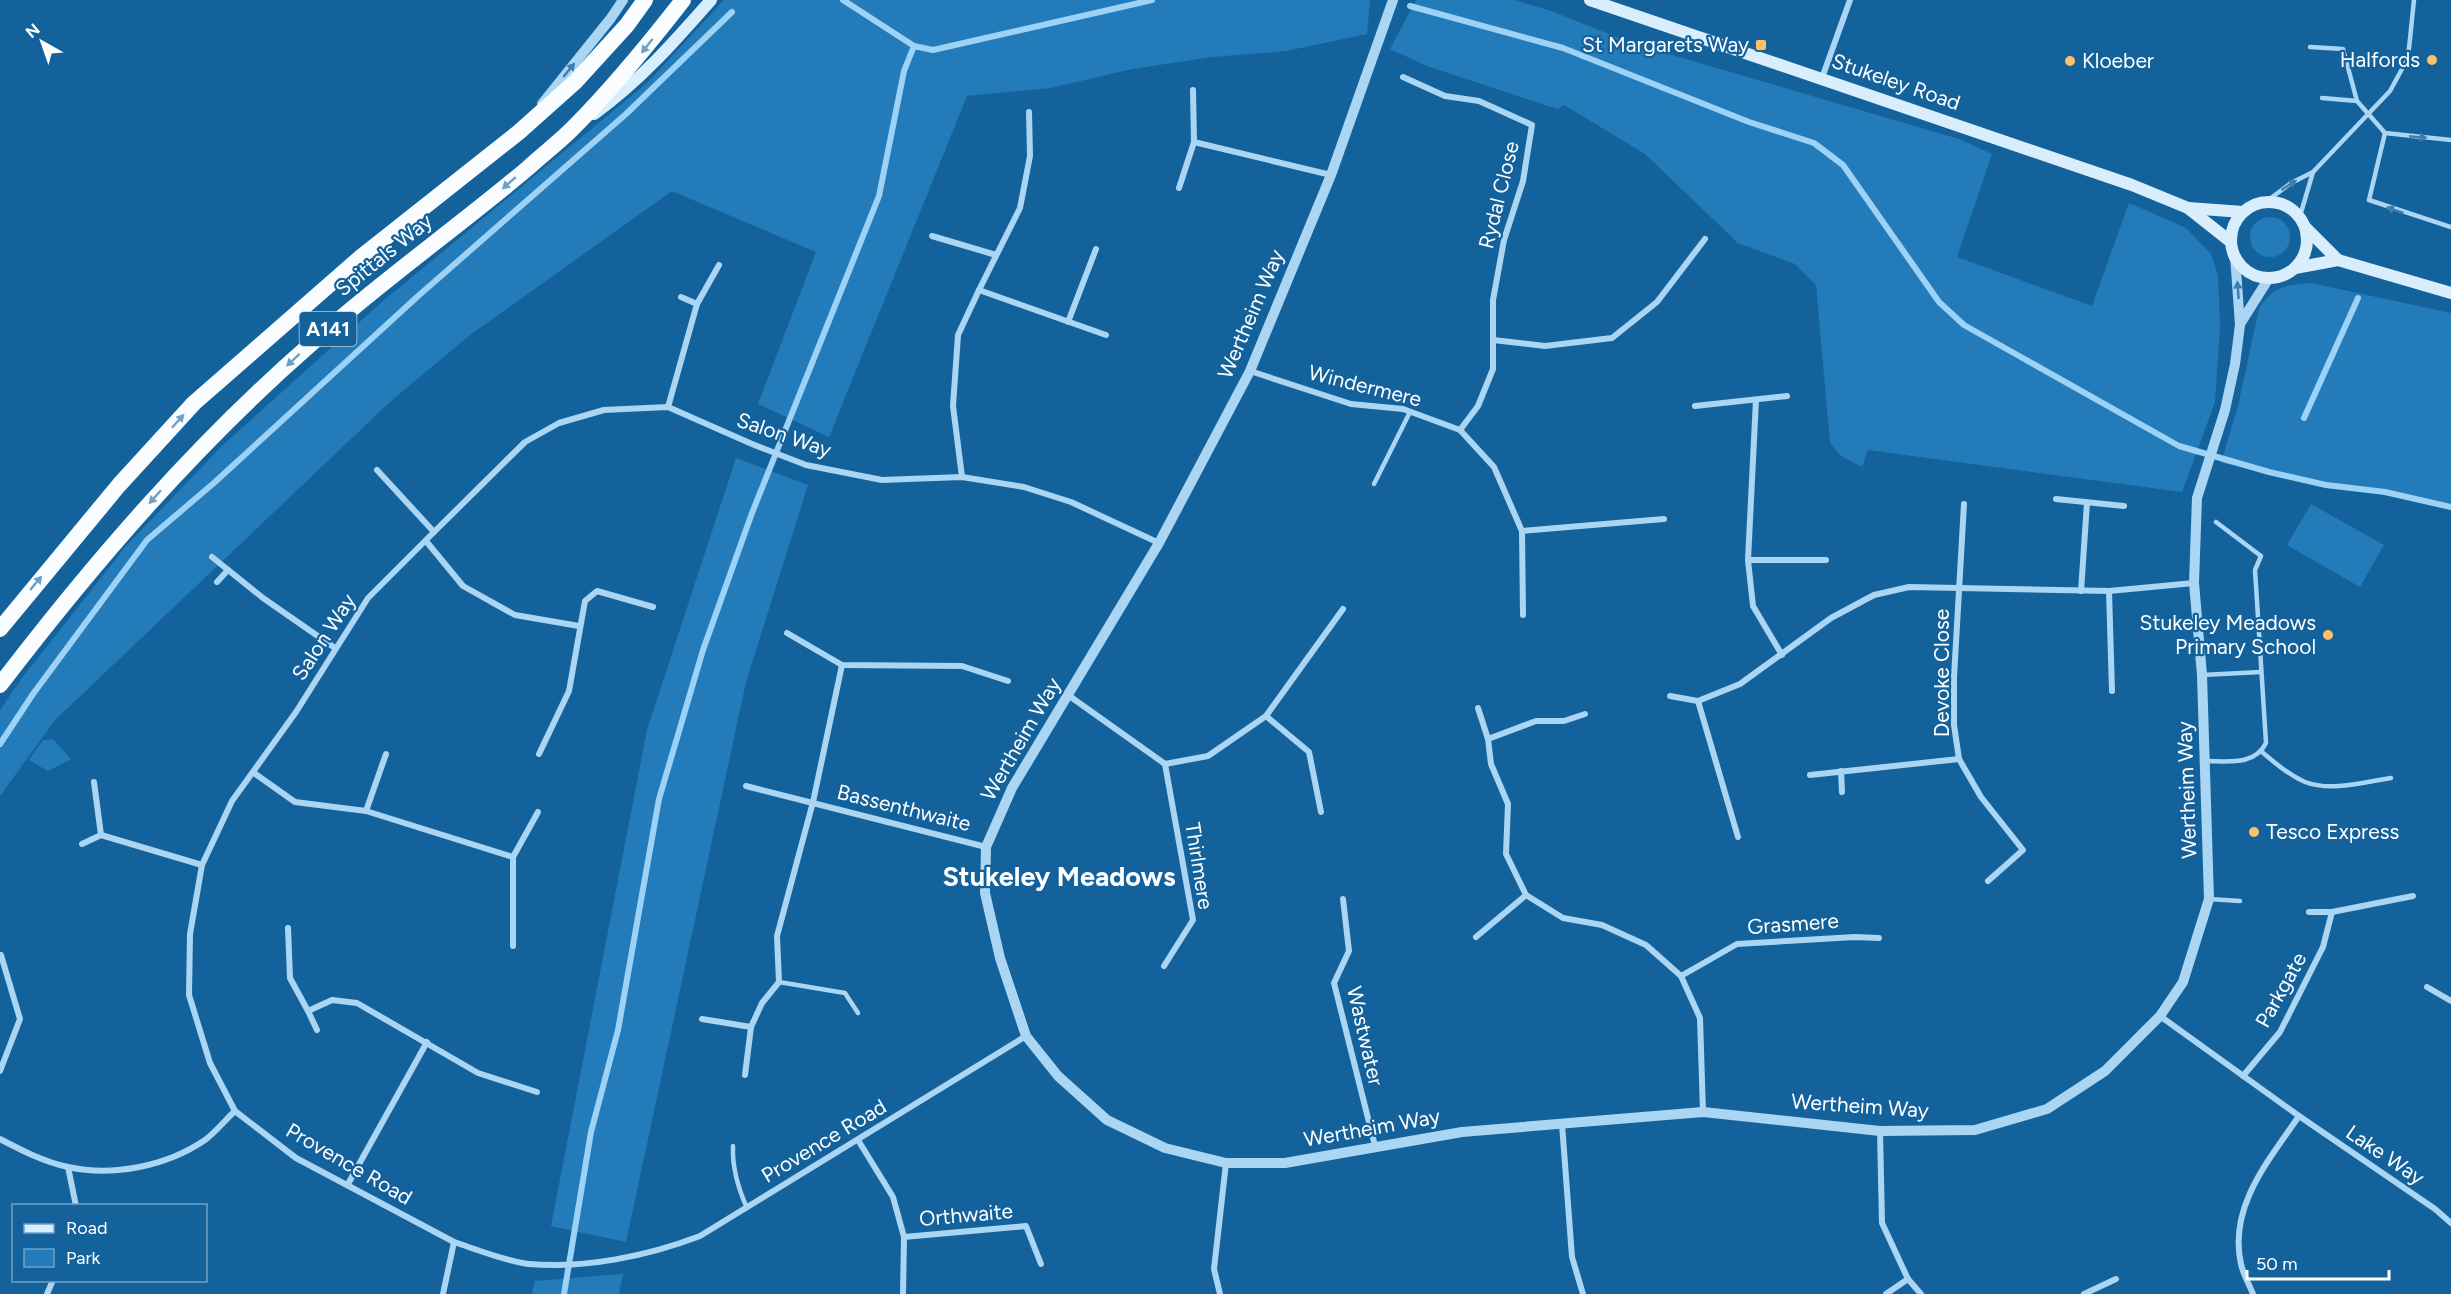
<svg xmlns="http://www.w3.org/2000/svg" width="2451" height="1294" viewBox="0 0 2451 1294" font-family="Figtree,sans-serif">
<style>
.green{fill:#237cb9}
.lines{fill:none;stroke-linecap:round;stroke-linejoin:round}
.stream{stroke:#9cd2f6;stroke-width:6}
.service{stroke:#aad5f3;stroke-width:4.5}
.minor{stroke:#aad5f3;stroke-width:6}
.tertiary{stroke:#aad5f3;stroke-width:10}
.secondary{stroke:#d9eefd;stroke-width:12}
.trunk{stroke:#fafdff;stroke-width:16}
.oneway{fill:#70a0c4}
.oneway2{fill:#3a7fb2}
.poi-dot{fill:#ffc06c;stroke:#14629c;stroke-width:2}
.labels{text-anchor:middle;stroke-width:4.5;stroke-linejoin:round;paint-order:stroke}
.shield{fill:#14629c;stroke:#b8d0e1;stroke-width:1.5}
.shield-label{font-size:20px;font-weight:bold;fill:#fff}
.poi-label{font-size:21px;fill:#fff;stroke:#14629c;text-anchor:end}
.street-label{font-size:21px;fill:#fff;stroke:#14629c}
.district-label{font-size:27px;font-weight:bold;fill:#fff;stroke:#14629c}
</style>
<rect width="100%" height="100%" fill="#14629c"/>
<g class="green">
<path d="M724,0h646l-3,34 -81,17 -74,6 -80,12 -82,19 -83,8 -138,341 -71,-33 58,-152 -144,-61 -202,144 -79,66 -336,319 -55,76v-86l22,-32 104,-132 97,-101 160,-144 264,-218z"/>
<path d="M1416,0h98l37,11 80,32 328,96 33,15 -35,103 135,49 37,-103 57,25 25,26 7,21 2,51 -5,76 -33,90 -314,-42 -6,17 -21,-11 -11,-13 -14,-158 -21,-21 -57,-21 -93,-89 -81,-49 -6,4 -4,-1 -127,-42 -37,-17z"/>
<circle cx="2270" cy="237" r="20"/>
<path d="M2311,283l140,30v195l-230,-45 17,-57 21,-98c16,-23 25,-22 52,-25z"/>
<path d="M736,458l72,27 -62,197 -120,560 -75,-16 96,-496z"/>
<path d="M2311,504l73,41 -24,42 -73,-42z"/>
<path d="M53,739l18,20 -23,12 -19,-11 14,-20z"/>
<path d="M623,1274l-4,20h-87l3,-13z"/>
</g>
<g class="lines">
<g class="stream">
<path d="M843,0l71,46"/>
<path d="M1410,6l153,42 186,74 65,21 29,22 96,137 25,23 215,121 90,26 57,13 59,7 66,15"/>
<path d="M2304,418l54,-120"/>
<path d="M0,744l33,-50 114,-154 68,-58 202,-185 209,-183 106,-102"/>
<path d="M564,1294l27,-162 27,-102 41,-231 44,-149 49,-137 127,-317 25,-125 10,-25 19,4 219,-50"/>
</g>
<g class="service">
<path d="M2310,47l33,2 14,52 28,32 66,7"/>
<path d="M2322,98l35,3"/>
<path d="M2385,133l-16,67 82,27"/>
<path d="M2267,201l24,-18 22,-11 77,-81 18,-33 6,-58"/>
<path d="M2300,216l13,-44"/>
<path d="M1374,484l36,-72"/>
<path d="M2202,675l59,-3"/>
<path d="M2262,752c13,11 27,23 43,30 26,10 59,0 86,-4"/>
<path d="M2205,761c22,0 50,5 61,-18l-11,-173 6,-14 -45,-34"/>
<path d="M2209,899l31,2"/>
<path d="M779,982l66,11 13,20"/>
<path d="M733,1146c-1,22 5,42 14,62"/>
</g>
<g class="minor">
<path d="M1403,77l42,19 34,5 53,24 -9,56 -19,59 -11,60v69l-15,37 -18,24"/>
<path d="M1822,78l28,-78"/>
<path d="M1193,90l1,52 137,33"/>
<path d="M1179,188l15,-46"/>
<path d="M932,236l64,19"/>
<path d="M979,290l127,45"/>
<path d="M681,297l16,7"/>
<path d="M1068,322l28,-73"/>
<path d="M1493,340l52,6 67,-8 45,-36 48,-63"/>
<path d="M1250,371l101,33 52,5 57,21 34,37 28,64 1,84"/>
<path d="M1756,400l-8,160 5,46 29,49"/>
<path d="M1695,406l92,-10"/>
<path d="M668,407l29,-103 22,-39"/>
<path d="M377,470l57,62"/>
<path d="M962,477l-9,-71 5,-71 21,-45 41,-82 10,-52 -1,-44"/>
<path d="M2056,499l68,7"/>
<path d="M1964,504l-10,173v48l5,34 22,38 42,53 -35,31"/>
<path d="M1522,531l142,-12"/>
<path d="M426,541l37,45 52,29 64,11"/>
<path d="M212,557l51,41 72,50"/>
<path d="M1748,560h78"/>
<path d="M217,582l11,-12"/>
<path d="M2081,591l6,-88"/>
<path d="M2109,591l3,100"/>
<path d="M787,633l55,32 120,1 46,15"/>
<path d="M1068,695l97,69 43,-8 58,-40 77,-107"/>
<path d="M1670,696l28,5 42,-17 91,-66 43,-23 35,-8 200,4 85,-8"/>
<path d="M1698,701l40,136"/>
<path d="M1478,708l10,31 3,25 17,40 -2,50 20,41"/>
<path d="M1266,716l43,36 12,60"/>
<path d="M1488,739l48,-18h28l21,-7"/>
<path d="M539,754l30,-63 16,-90 12,-10 56,16"/>
<path d="M1841,771l1,21"/>
<path d="M254,773l41,29 71,9 147,46"/>
<path d="M1810,775l149,-16"/>
<path d="M746,786l240,61"/>
<path d="M366,811l20,-57"/>
<path d="M101,835l101,30"/>
<path d="M82,844l19,-9 -7,-53"/>
<path d="M1343,899l6,52 -15,32 41,163"/>
<path d="M2309,912h23"/>
<path d="M288,928l2,50 18,33 24,-11 25,3 121,70 59,19"/>
<path d="M1476,937l50,-42 37,23 39,7 44,20 35,31 19,42 3,94"/>
<path d="M513,946v-89l25,-45"/>
<path d="M1164,966l29,-46 -28,-156"/>
<path d="M1681,976l56,-32 118,-7 24,1"/>
<path d="M2427,987l24,14"/>
<path d="M308,1011l9,19"/>
<path d="M2160,1016l139,100 136,93 16,14"/>
<path d="M702,1019l49,8"/>
<path d="M0,1071l20,-52 -19,-64"/>
<path d="M745,1075l6,-48 11,-24 17,-21 -2,-46 36,-134 29,-137"/>
<path d="M2243,1076l37,-44 43,-85 9,-35 81,-16"/>
<path d="M1562,1124l10,133 11,37"/>
<path d="M1880,1131l2,92 26,56 13,15"/>
<path d="M0,1139c21,11 44,23 68,28 45,10 99,-1 137,-27 11,-8 20,-20 30,-29"/>
<path d="M858,1140l35,57 11,40 -1,57"/>
<path d="M68,1167l8,39"/>
<path d="M348,1184l79,-142"/>
<path d="M904,1237l122,-11 15,38"/>
<path d="M454,1242c21,7 54,20 75,22 55,5 119,-8 171,-28l326,-200"/>
<path d="M47,1294l6,-14"/>
<path d="M443,1294l11,-52 -158,-84 -61,-47 -25,-48 -21,-68 1,-61 12,-69 30,-64 64,-89 72,-114 66,-66 91,-90 34,-19 45,-13 64,-3 84,37 54,21 76,15 80,-3 62,10 47,15 88,41"/>
<path d="M1220,1294l-6,-25 12,-106"/>
<path d="M1886,1294l22,-15"/>
<path d="M2084,1294l32,-15"/>
<path d="M2253,1294c-4,-10 -10,-20 -12,-30 -13,-57 28,-104 58,-148"/>
</g>
<g class="tertiary">
<path d="M1393,0l-62,175 -81,196 -91,172 -147,245 -26,59 -1,46 15,65 26,78 32,40 49,44 58,28 61,15h59l177,-31 241,-20 177,19 95,-1 72,-21 58,-38 55,-55 23,-34 26,-83 -7,-224 -8,-92 3,-85 28,-88 10,-46 5,-39 -5,-69"/>
<path d="M542,104l69,-86 12,-18"/>
<path d="M2240,324l29,-46"/>
</g>
<g class="secondary">
<path d="M1590,0l542,185 56,23 43,34"/>
<path d="M594,114c45,-32 81,-73 117,-114"/>
<circle cx="2269" cy="240" r="38"/>
<path d="M2188,208l55,4"/>
<path d="M2306,228l32,32"/>
<path d="M2295,268l43,-8 113,33"/>
</g>
<g class="trunk">
<path d="M0,629l119,-144 75,-82 167,-146 158,-125 56,-50 52,-57 18,-25"/>
<path d="M0,685c94,-123 195,-240 312,-342 69,-62 145,-115 216,-175 14,-13 30,-25 44,-39 40,-40 76,-84 111,-129"/>
</g>
</g>
<defs><path id="oneway-solid" d="M-6-.8H1V-3.2L6.5 0L1 3.2V.8H-6Z" transform="scale(1.5)"/></defs>
<g class="oneway">
<use href="#oneway-solid" transform="translate(647 46) rotate(128)"/>
<use href="#oneway-solid" transform="translate(509 183) rotate(139)"/>
<use href="#oneway-solid" transform="translate(293 360) rotate(137)"/>
<use href="#oneway-solid" transform="translate(178 421) rotate(-48)"/>
<use href="#oneway-solid" transform="translate(155 497) rotate(131)"/>
<use href="#oneway-solid" transform="translate(36 583) rotate(-50)"/>
</g>
<g class="oneway2">
<use href="#oneway-solid" transform="translate(569 70) rotate(-51)"/>
<use href="#oneway-solid" transform="translate(2418 137) rotate(5)"/>
<use href="#oneway-solid" transform="translate(2289 185) rotate(-33)"/>
<use href="#oneway-solid" transform="translate(2395 210) rotate(-161)"/>
<use href="#oneway-solid" transform="translate(2238 290) rotate(-94)"/>
</g>
<g class="poi-dot">
<rect x="1755" y="39" width="12" height="12" rx="3"/>
<circle cx="2432" cy="60" r="6"/>
<circle cx="2070" cy="61" r="6"/>
<circle cx="2328" cy="635" r="6"/>
<circle cx="2254" cy="832" r="6"/>
</g>
<g class="labels">
<rect class="shield" x="299.5" y="312" width="57" height="34" rx="4.5"/>
<g class="shield-label">
<text x="328" y="336">A141</text>
</g>
<g class="poi-label">
<text x="1749" y="52">St Margarets Way</text>
<text x="2420" y="67">Halfords</text>
<text x="2082" y="68" text-anchor="start">Kloeber</text>
<text x="2316" y="630">Stukeley Meadows<tspan x="2316" dy="24">Primary School</tspan></text>
<text x="2266" y="839" text-anchor="start">Tesco Express</text>
</g>
<g class="street-label">
<text transform="translate(1896 82) rotate(19)" y="7">Stukeley Road</text>
<text transform="translate(1499 195) rotate(-76)" y="7">Rydal Close</text>
<text transform="translate(384 255) rotate(-39)" y="7">Spittals Way</text>
<text transform="translate(1251 314) rotate(-67)" y="7">Wertheim Way</text>
<text transform="translate(1365 386) rotate(14)" y="7">Windermere</text>
<text transform="translate(784 435) rotate(19)" y="7">Salon Way</text>
<text transform="translate(324 637) rotate(-57)" y="7">Salon Way</text>
<text transform="translate(1942 673) rotate(-90)" y="7">Devoke Close</text>
<text transform="translate(1021 739) rotate(-60)" y="7">Wertheim Way</text>
<text transform="translate(2187 790) rotate(-92)" y="7">Wertheim Way</text>
<text transform="translate(904 808) rotate(14)" y="7">Bassenthwaite</text>
<text transform="translate(1199 866) rotate(81)" y="7">Thirlmere</text>
<text transform="translate(1793 924) rotate(-4)" y="7">Grasmere</text>
<text transform="translate(2281 990) rotate(-61)" y="7">Parkgate</text>
<text transform="translate(1365 1036) rotate(77)" y="7">Wastwater</text>
<text transform="translate(1860 1106) rotate(4)" y="7">Wertheim Way</text>
<text transform="translate(1372 1128) rotate(-10)" y="7">Wertheim Way</text>
<text transform="translate(824 1141) rotate(-31)" y="7">Provence Road</text>
<text transform="translate(2385 1155) rotate(34)" y="7">Lake Way</text>
<text transform="translate(349 1164) rotate(30)" y="7">Provence Road</text>
<text transform="translate(966 1215) rotate(-5)" y="7">Orthwaite</text>
</g>
<g class="district-label">
<text x="1059" y="886">Stukeley Meadows</text>
</g>
</g>
<rect x="12" y="1204" width="195" height="78" fill="#14629c" stroke="#72a1c4" stroke-width="1.5"/>
<rect x="24" y="1224" width="30" height="9" fill="#d9eefd" stroke="#72a1c4" stroke-width="1.5"/>
<text x="66" y="1234" font-size="18" fill="#ffffff">Road</text>
<rect x="24" y="1249" width="30" height="18" fill="#237cb9" stroke="#72a1c4" stroke-width="1.5"/>
<text x="66" y="1264" font-size="18" fill="#ffffff">Park</text>
<g transform="translate(42 42) rotate(320)" stroke="#14629c" stroke-width="4.5" paint-order="stroke">
<path d="M0-4.5L10 22L0 15L-10 22Z" fill="#ffffff"/>
<text y="-9" font-size="16" font-weight="bold" text-anchor="middle" fill="#ffffff">N</text>
</g>
<path d="M2247 1270v9h142v-9" fill="none" stroke="#ffffff" stroke-width="3"/>
<text x="2256" y="1270" font-size="18" fill="#ffffff" stroke="#14629c" stroke-width="4.5" paint-order="stroke">50 m</text>
</svg>
